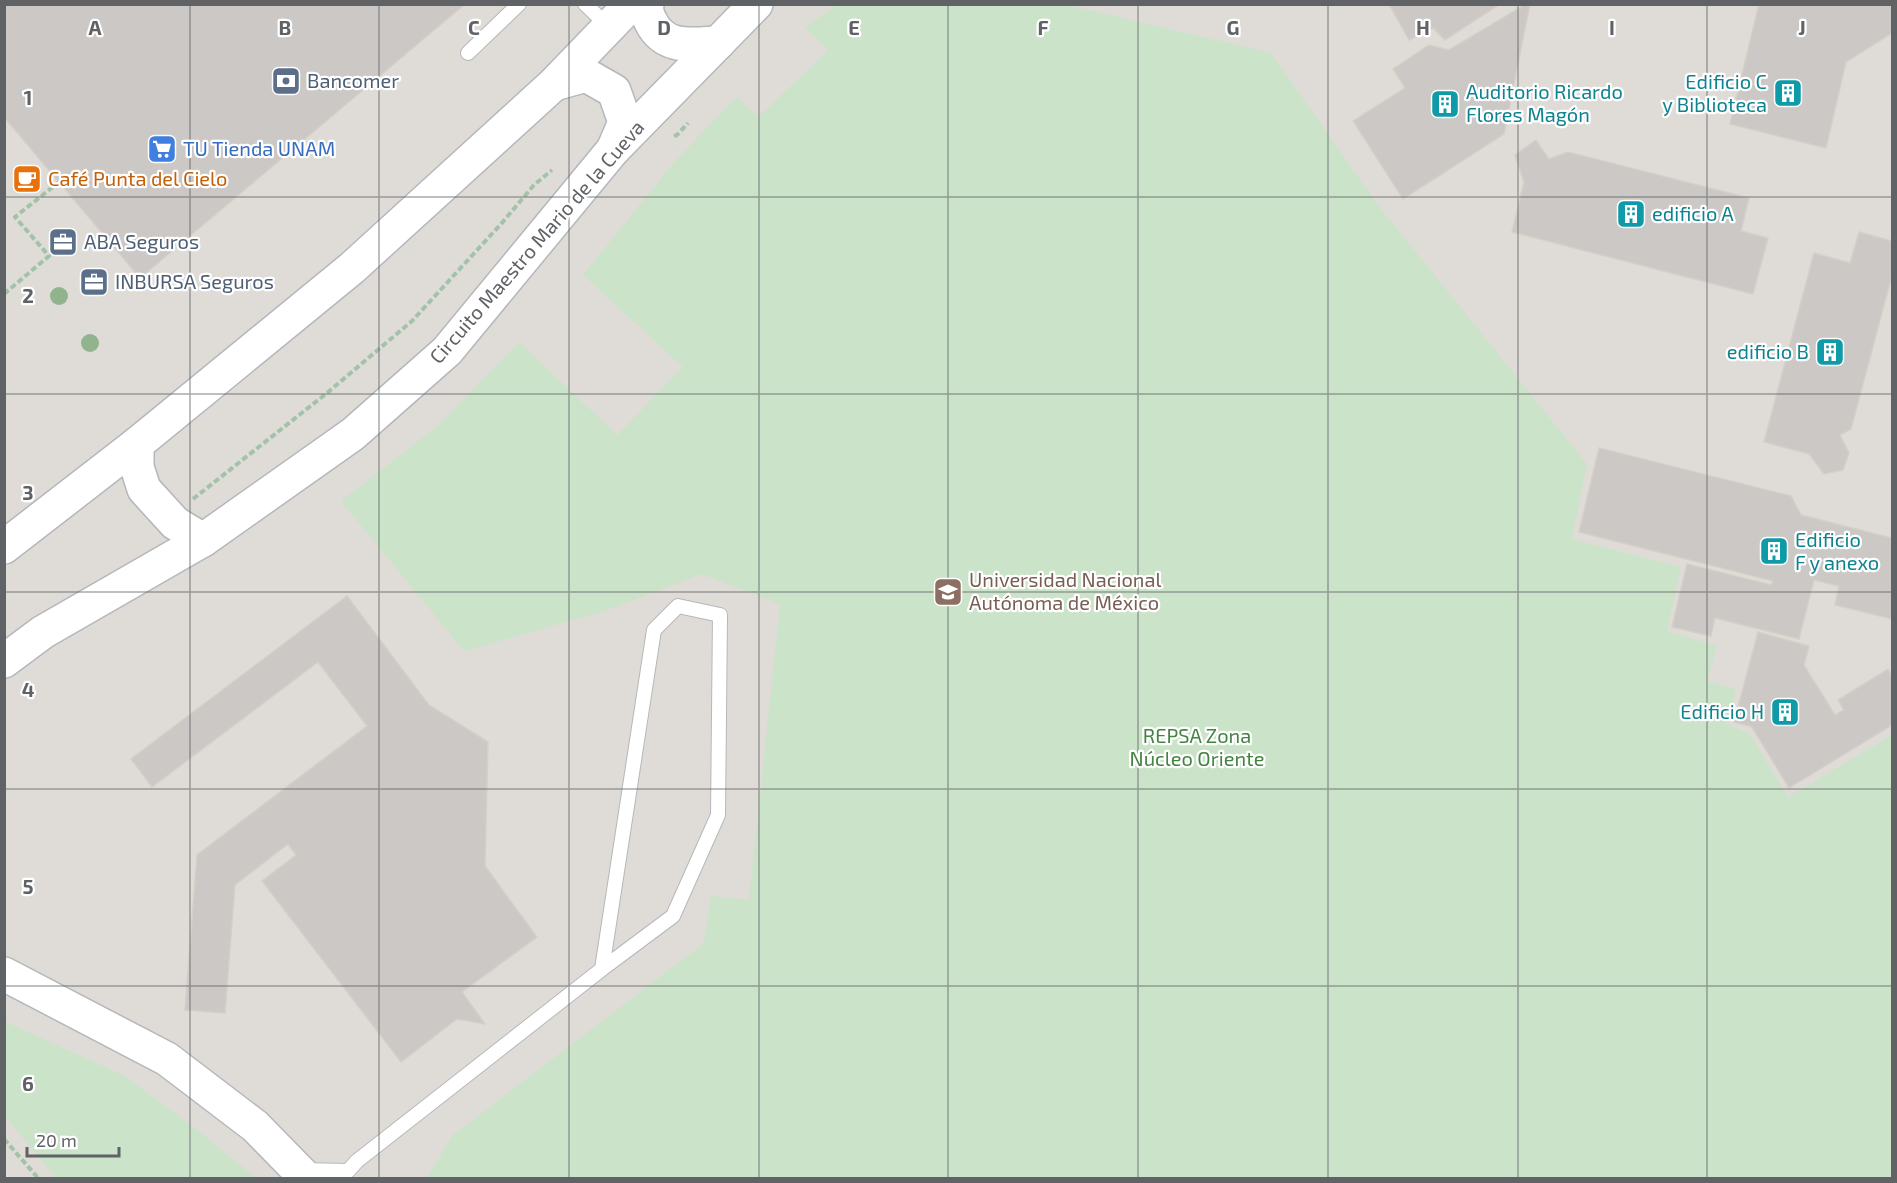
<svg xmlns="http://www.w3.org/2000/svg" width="1897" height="1183" viewBox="0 0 1897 1183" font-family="'Exo 2',sans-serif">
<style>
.education{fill:#dfdcd7}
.green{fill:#cbe3c9}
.building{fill:#cbc8c5;stroke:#d4cfc7;stroke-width:1.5}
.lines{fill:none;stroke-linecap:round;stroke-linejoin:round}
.lane-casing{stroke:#b5b8bb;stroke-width:16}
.secondary-casing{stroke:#b4b7bb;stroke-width:36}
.path{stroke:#a3c3a9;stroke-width:4;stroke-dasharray:6 3;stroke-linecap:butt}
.lane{stroke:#fff;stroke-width:14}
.secondary{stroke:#fff;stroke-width:33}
.tree{fill:#91b38d}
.grid{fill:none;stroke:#606366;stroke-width:1.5;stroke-opacity:0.55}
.labels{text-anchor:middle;stroke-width:4.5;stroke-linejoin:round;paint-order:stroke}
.service-label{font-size:20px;fill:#4e5e75;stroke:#fff;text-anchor:start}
.culture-label{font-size:20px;fill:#0d838f;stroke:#fff;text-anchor:end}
.shop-label{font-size:20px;fill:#366cbe;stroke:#fff;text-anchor:start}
.food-label{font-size:20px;fill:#c56008;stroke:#fff;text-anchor:start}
.street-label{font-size:20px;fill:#606366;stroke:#fff}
.education-label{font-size:20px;fill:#785e54;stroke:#fff;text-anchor:start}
.park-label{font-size:20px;fill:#448342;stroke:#fff}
.grid-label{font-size:20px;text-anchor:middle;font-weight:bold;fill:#606366;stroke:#fff;stroke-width:4.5;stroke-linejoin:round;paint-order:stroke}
</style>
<rect width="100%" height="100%" fill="#f0ede9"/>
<rect class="education" x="5" y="5" width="1887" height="1173"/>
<g class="green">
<path d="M839,4l228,1 204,48 106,151 210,260 -15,75 109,28 -14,64 50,15 -10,35 29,8 -9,36 22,8 39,64 104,-62v443h-1465l25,-42 252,-193 7,-47 38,4 31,-296 -79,-30 -96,37 -141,40 -123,-150 98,-76 80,-83 98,93 66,-68 -100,-92 92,-114 62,-64 21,20 70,-66 -23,-24z"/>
<path d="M5,1022l10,4 108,49 73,54 60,49h-200l-51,-62z"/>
</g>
<g class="building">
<path d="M4,4h461l-325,274 -136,-161z"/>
<path d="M1389,4h111l-55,36 -12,-12 -24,12z"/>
<path d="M1526,4h4l-26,130 -101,65 -50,-78 52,-33 -12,-19 36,-24 20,5z"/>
<path d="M1759,4h133v29l-46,29 -20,86 -96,-24z"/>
<path d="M1536,140l13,19 19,-7 181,46 -8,33 27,7 -15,56 -241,-62 12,-50 -9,-27z"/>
<path d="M1859,232l33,9v34l-41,154 -11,6 9,18 -6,17 -19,4 -15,-20 -45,-12 50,-189 36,10z"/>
<path d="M1599,448l192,48 10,19 91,23v81l-57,-14 4,-19 -25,-6 -15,59 -84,-21 -4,18 -39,-9 15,-63 84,21 2,-4 -194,-49z"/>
<path d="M347,596l82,109 59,37 -3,124 52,71 -75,55 23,32 -28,-5 -56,43 -139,-181 34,-26 -8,-11 -53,41 -10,128 -40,-3 12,-155 170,-129 -49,-64 -166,125 -21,-28z"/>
<path d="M1758,632l51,14 -5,19 31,50 9,-5 -6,-10 50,-31 4,8v48l-103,63 -37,-61 -18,-5z"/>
</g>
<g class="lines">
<g class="lane-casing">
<g id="lane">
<path d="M585,4l24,23"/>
<path d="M468,53l51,-49"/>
<path d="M302,1170l46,1 9,-10 245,-192 71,-53 45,-101 2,-200 -42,-9 -24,24 -52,339"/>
</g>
</g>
<g class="secondary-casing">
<g id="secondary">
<path d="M647,4c-1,8 1,12 4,18 14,28 41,22 67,21"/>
<path d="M554,84l32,-9 28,16 11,31 -12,28"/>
<path d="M137,444v23l7,22 31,34 28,17"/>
<path d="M4,547l133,-103 215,-176 202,-184 77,-80"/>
<path d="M4,661l39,-29 160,-92 150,-106 94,-83 165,-200 144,-147"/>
<path d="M4,974l163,85 88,67 51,52"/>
</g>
</g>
<g class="path">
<path d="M674,136l3,-1 11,-12"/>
<path d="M4,294l45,-38 -34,-39 44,-35"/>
<path d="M193,499l134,-106 85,-72 89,-97 33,-39 18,-15"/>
<path d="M4,1139l34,39"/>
</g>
<use href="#lane" class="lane"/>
<use href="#secondary" class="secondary"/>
</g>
<g class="tree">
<circle cx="59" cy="296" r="9"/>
<circle cx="90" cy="343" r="9"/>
</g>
<path class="grid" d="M190,4v1174M379,4v1174M569,4v1174M759,4v1174M948,4v1174M1138,4v1174M1328,4v1174M1518,4v1174M1707,4v1174M4,197h1888M4,394h1888M4,592h1888M4,789h1888M4,986h1888"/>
<defs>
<g id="bank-square" transform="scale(1.5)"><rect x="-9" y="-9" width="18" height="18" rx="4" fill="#5c6f8a" stroke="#fff"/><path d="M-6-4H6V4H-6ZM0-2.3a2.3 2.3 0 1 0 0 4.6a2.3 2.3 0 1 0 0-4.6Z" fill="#fff"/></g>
<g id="building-square" transform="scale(1.5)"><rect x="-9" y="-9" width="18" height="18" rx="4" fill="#0f9aa8" stroke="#fff"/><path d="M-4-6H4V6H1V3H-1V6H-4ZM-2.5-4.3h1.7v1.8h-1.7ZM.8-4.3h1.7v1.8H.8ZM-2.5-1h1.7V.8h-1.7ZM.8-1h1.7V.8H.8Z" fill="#fff"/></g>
<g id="supermarket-square" transform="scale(1.5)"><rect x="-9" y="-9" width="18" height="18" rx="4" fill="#3f7fe0" stroke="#fff"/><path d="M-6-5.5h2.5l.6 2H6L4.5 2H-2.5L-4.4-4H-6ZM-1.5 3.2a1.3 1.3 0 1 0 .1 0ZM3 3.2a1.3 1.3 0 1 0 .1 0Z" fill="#fff"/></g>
<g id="cafe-square" transform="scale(1.5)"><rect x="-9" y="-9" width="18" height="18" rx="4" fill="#e8710a" stroke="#fff"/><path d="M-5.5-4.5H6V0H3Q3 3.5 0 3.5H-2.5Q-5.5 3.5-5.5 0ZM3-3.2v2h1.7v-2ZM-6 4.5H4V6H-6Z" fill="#fff"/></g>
<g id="office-square" transform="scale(1.5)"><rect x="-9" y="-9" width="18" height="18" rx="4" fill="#5c6f8a" stroke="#fff"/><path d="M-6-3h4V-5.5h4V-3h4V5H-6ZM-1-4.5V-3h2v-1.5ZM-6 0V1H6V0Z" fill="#fff"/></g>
<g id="university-square" transform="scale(1.5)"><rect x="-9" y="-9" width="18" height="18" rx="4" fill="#8d6e63" stroke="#fff"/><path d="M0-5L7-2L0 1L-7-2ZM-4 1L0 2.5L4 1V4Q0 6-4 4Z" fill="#fff"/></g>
</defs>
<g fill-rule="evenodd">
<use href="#bank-square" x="286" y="81"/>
<use href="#building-square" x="1788" y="93"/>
<use href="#building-square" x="1445" y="104"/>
<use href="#supermarket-square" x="162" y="149"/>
<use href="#cafe-square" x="27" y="179"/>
<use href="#building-square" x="1631" y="214"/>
<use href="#office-square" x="63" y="242"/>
<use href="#office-square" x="94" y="282"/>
<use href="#building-square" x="1830" y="352"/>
<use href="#building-square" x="1774" y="551"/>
<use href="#university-square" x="948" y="592"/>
<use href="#building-square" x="1785" y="712"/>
</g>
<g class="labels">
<g class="service-label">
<text x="307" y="88">Bancomer</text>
<text x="84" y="249">ABA Seguros</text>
<text x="115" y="289">INBURSA Seguros</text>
</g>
<g class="culture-label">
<text x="1767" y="89">Edificio C<tspan x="1767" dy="23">y Biblioteca</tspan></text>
<text x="1466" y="99" text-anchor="start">Auditorio Ricardo<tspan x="1466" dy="23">Flores Magón</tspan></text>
<text x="1652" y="221" text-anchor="start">edificio A</text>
<text x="1809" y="359">edificio B</text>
<text x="1795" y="547" text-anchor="start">Edificio<tspan x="1795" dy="23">F y anexo</tspan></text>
<text x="1764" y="719">Edificio H</text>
</g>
<g class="shop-label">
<text x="183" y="156">TU Tienda UNAM</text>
</g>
<g class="food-label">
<text x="48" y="186">Café Punta del Cielo</text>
</g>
<g class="street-label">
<text transform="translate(537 242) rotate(-49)" y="7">Circuito Maestro Mario de la Cueva</text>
</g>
<g class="education-label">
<text x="969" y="587">Universidad Nacional<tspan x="969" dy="23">Autónoma de México</tspan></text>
</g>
<g class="park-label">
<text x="1197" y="743">REPSA Zona<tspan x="1197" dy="23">Núcleo Oriente</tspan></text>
</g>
</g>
<g class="grid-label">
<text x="95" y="35">A</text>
<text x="285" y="35">B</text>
<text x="474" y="35">C</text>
<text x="664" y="35">D</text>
<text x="854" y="35">E</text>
<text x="1043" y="35">F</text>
<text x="1233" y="35">G</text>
<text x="1423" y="35">H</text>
<text x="1612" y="35">I</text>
<text x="1802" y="35">J</text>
<text x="28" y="105">1</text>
<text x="28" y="303">2</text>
<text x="28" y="500">3</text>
<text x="28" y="697">4</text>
<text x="28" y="894">5</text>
<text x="28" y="1091">6</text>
</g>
<rect width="1897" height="1183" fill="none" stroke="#606366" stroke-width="12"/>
<path d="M27 1147v9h92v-9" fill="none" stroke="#606366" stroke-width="3"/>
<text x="36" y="1147" font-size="18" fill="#606366" stroke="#ffffff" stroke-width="4.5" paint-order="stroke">20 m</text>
</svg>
